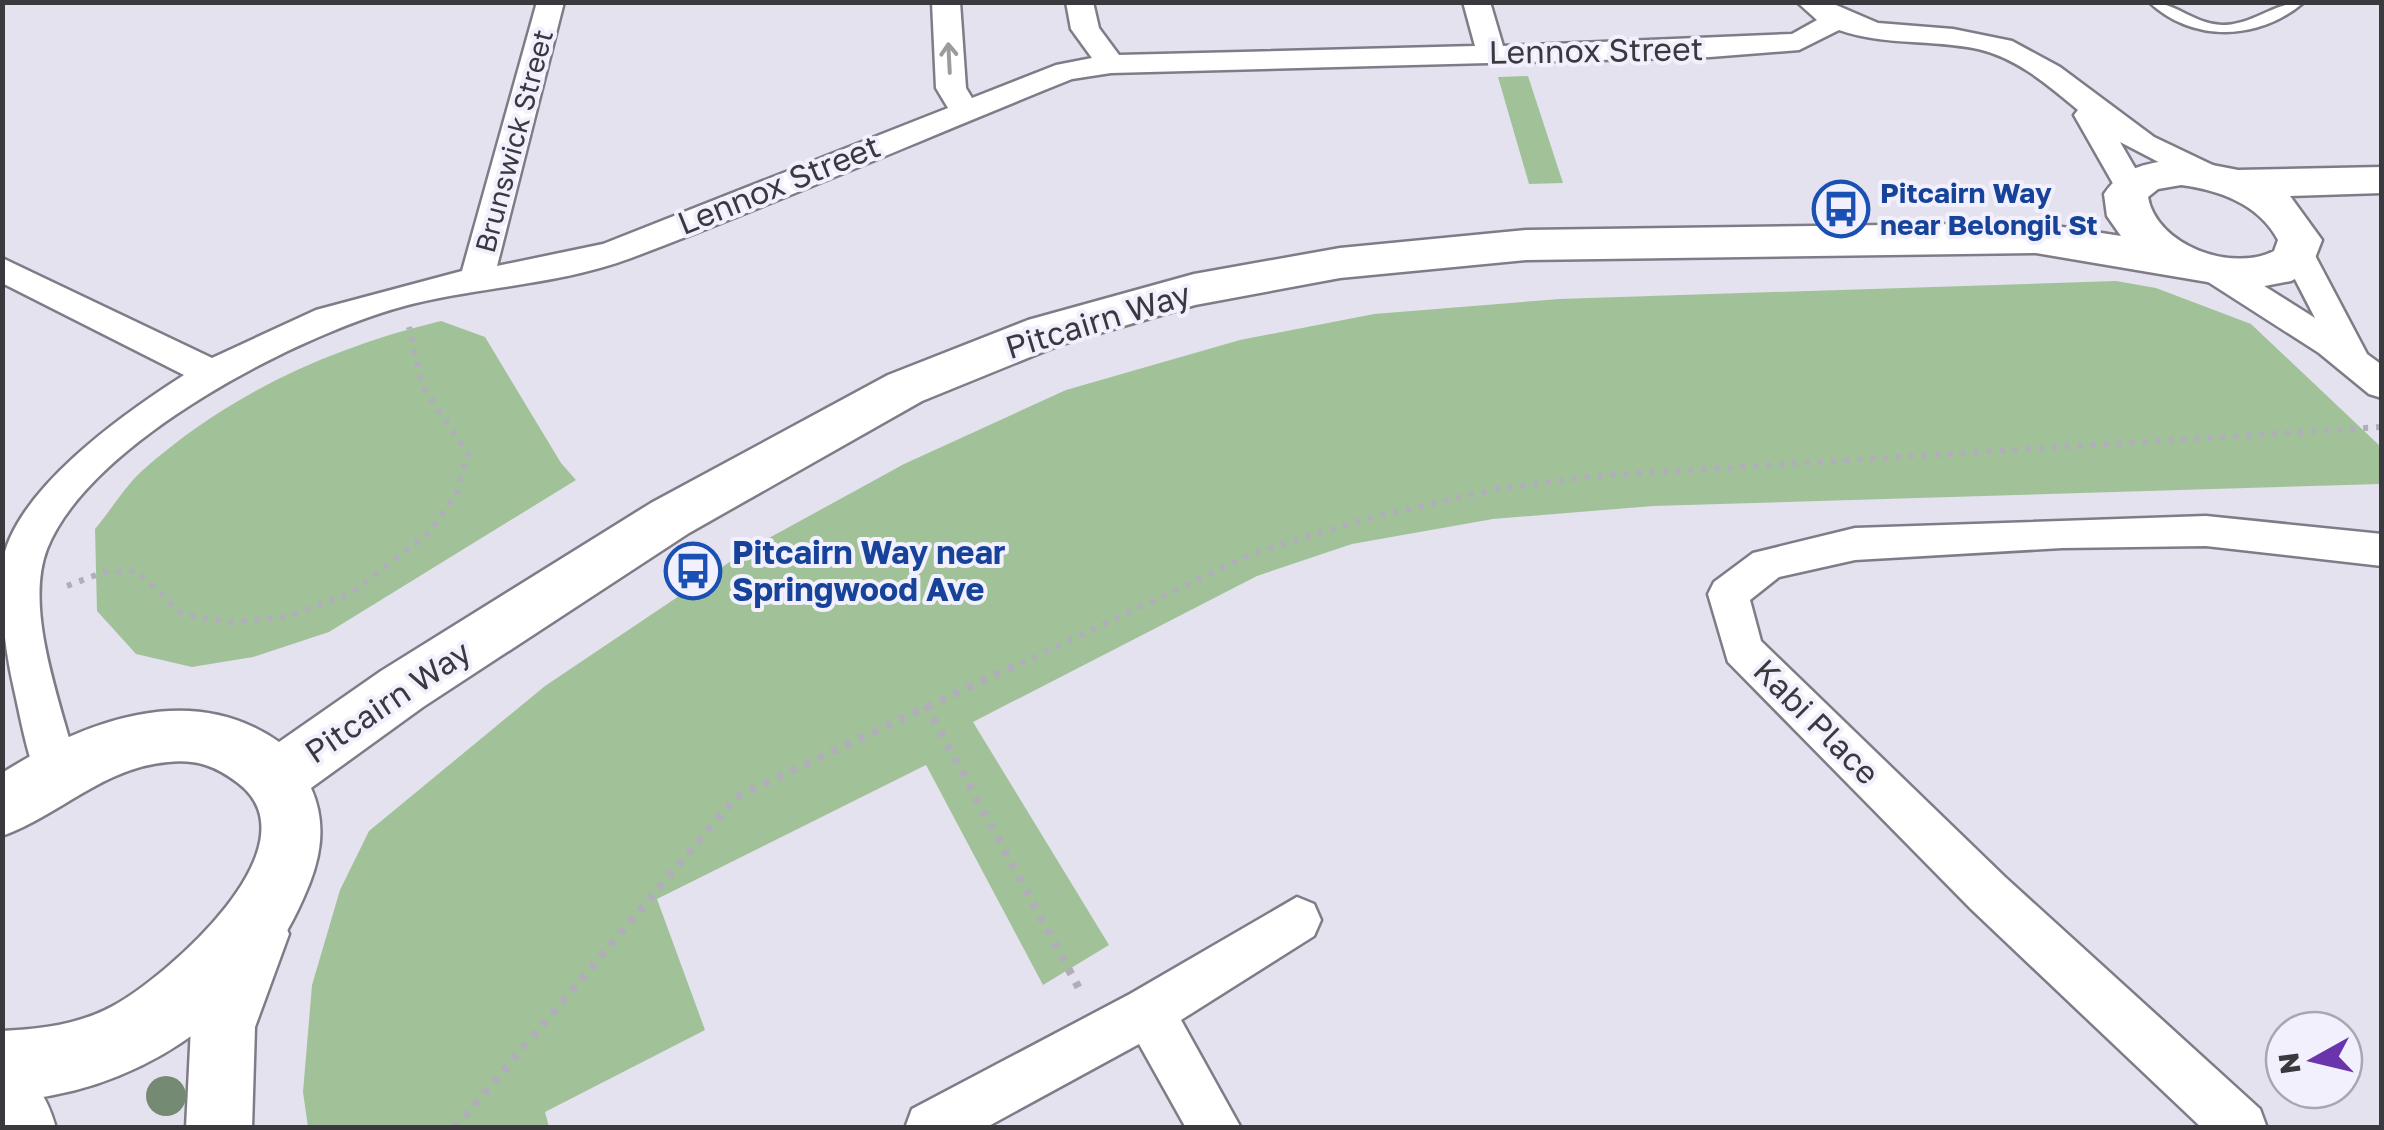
<svg xmlns="http://www.w3.org/2000/svg" width="2384" height="1130" viewBox="0 0 2384 1130" font-family="'Golos Text',sans-serif">
<style>
.green{fill:#a1c299}
.lines{fill:none;stroke-linecap:round;stroke-linejoin:round}
.service-casing{stroke:#7e7c87;stroke-width:5}
.minor-casing{stroke:#7e7c87;stroke-width:5}
.tertiary-casing{stroke:#7e7c87;stroke-width:5}
.secondary-casing{stroke:#7e7c87;stroke-width:5}
.path-far1{stroke:#b0aeb9;stroke-width:6;stroke-dasharray:5 8;stroke-linecap:butt}
.path{stroke:#b0aeb9;stroke-width:8;stroke-dasharray:6 9;stroke-linecap:butt}
.service{fill:#fff;fill-rule:evenodd}
.minor{fill:#fff;fill-rule:evenodd}
.tertiary{fill:#fff;fill-rule:evenodd}
.secondary{fill:#fff;fill-rule:evenodd}
.tree{fill:#748a73}
.oneway{stroke:#9c9c9e}
.labels{text-anchor:middle;stroke-width:8;stroke-linejoin:round;paint-order:stroke}
.far-street-label{font-size:28px;fill:#3a393e;stroke:#f2f0fd}
.far-transit-label{font-size:28px;font-weight:bold;fill:#164399;stroke:#f2f0fd;text-anchor:start}
.street-label{font-size:32px;fill:#3a393e;stroke:#f2f0fd}
.transit-label{font-size:32px;font-weight:bold;fill:#164399;stroke:#f2f0fd;text-anchor:start}
</style>
<rect width="100%" height="100%" fill="#e5e2ef"/>
<g class="green">
<path d="M1528,76l35,107 -34,1 -31,-107z"/>
<path d="M2116,281l40,7 95,36 130,123v37l-728,22 -160,13 -141,25 -95,32 -284,146 136,223 -66,40 -117,-220 -269,134 48,131 -160,82 4,15h-241l-5,-35 9,-107 28,-95 29,-59 176,-145 204,-137 155,-85 162,-74 174,-50 134,-26 185,-15z"/>
<path d="M441,321l44,16 76,126 15,17 -247,152 -76,25 -61,10 -56,-13 -39,-43 -2,-82c16,-19 30,-43 48,-59 85,-76 189,-123 298,-149z"/>
</g>
<g class="lines">
<g class="service-casing">
<path id="service" d="M2149,2c26,0 45,22 73,23 31,0 53,-23 82,-23 -45,39 -111,41 -155,0z"/>
</g>
<g class="minor-casing">
<g id="minor">
<path d="M537,2h27l-67,264 106,-22 345,-136 -12,-20 -4,-86h28l6,86 6,10 84,-33 36,-7 -21,-29 -5,-27h27l6,26 20,27 356,-9 -12,-44h27l13,44 289,-12 25,-14 -20,-18h32l49,21 75,6 59,12 48,26 94,70 67,32 5,7 -16,10 -11,-3 -79,-41 26,45 -5,7h-22l-45,-79 4,-5c-30,-25 -61,-52 -100,-61 -46,-10 -94,-3 -139,-19l-40,20 -89,7 -599,16 -39,6c-147,59 -293,123 -441,179 -69,26 -144,28 -215,45 -109,26 -326,137 -369,246 -24,62 16,160 31,222l-6,14 -16,6 -16,-6c-13,-29 -19,-65 -26,-96 -9,-40 -14,-82 -12,-123 9,-74 124,-154 182,-191l-182,-92v-25l210,100 104,-48 146,-39z"/>
<path d="M2298,243l12,3 57,108 15,11v33l-13,-4 -50,-41 -117,-75 -5,-8 5,-8h24l89,56 -33,-64 4,-8z"/>
<path d="M2206,516l176,18v32l-176,-20 -144,2 -207,12 -76,17 -29,23 11,41 244,236 255,232 7,19h-65l-231,-219 -243,-247 -20,-68 6,-12 39,-29 102,-25z"/>
<path d="M1297,897l17,7 7,16 -7,16 -133,84 60,108h-55l-47,-84 -154,84h-80l7,-19 218,-115z"/>
</g>
</g>
<g class="tertiary-casing">
<g id="tertiary">
<path d="M259,905l21,8 9,21 -34,93 -3,101h-66l5,-101 47,-114z"/>
<path d="M2,1064c33,13 44,30 54,64h-54z"/>
</g>
</g>
<g class="secondary-casing">
<path id="secondary" d="M2181,159l57,11 144,-3v26l-92,3 32,44 -12,31 -19,10 -42,8 -213,-36 -509,7 -187,18 -145,27 -133,39 -140,57 -233,132 -266,174 -112,81c17,38 9,74 -8,111 -52,119 -172,197 -301,202v-70c39,-2 76,-6 111,-25 52,-28 207,-161 125,-223 -22,-17 -41,-24 -70,-21 -64,5 -108,53 -166,74v-63c83,-52 189,-93 277,-31l102,-71 270,-168 237,-128 140,-55 166,-46 146,-26 187,-18 509,-7 85,13 -14,-20 -3,-22c20,-29 45,-31 77,-35zM2181,185c38,5 78,19 97,55l-4,11c-42,22 -118,-6 -126,-54l10,-8z"/>
</g>
<g class="path-far1">
<path d="M67,586l37,-14 33,-1 45,43 48,8 56,-5 64,-23 80,-62 27,-40 11,-38 -46,-69 -13,-58"/>
<path d="M1009,669l245,-116 116,-35 121,-28 102,-14 789,-49"/>
</g>
<g class="path">
<path d="M926,705l156,289"/>
<path d="M455,1128l281,-331 278,-131"/>
</g>
<use href="#service" class="service"/>
<use href="#minor" class="minor"/>
<use href="#tertiary" class="tertiary"/>
<use href="#secondary" class="secondary"/>
</g>
<circle class="tree" cx="166" cy="1096" r="20"/>
<defs><path id="oneway-shaft" d="M-6 0H5M1.5-3L5.5 0L1.5 3" fill="none" stroke-width="1.6" stroke-linecap="round" stroke-linejoin="round" transform="scale(2.5)"/></defs>
<use class="oneway" href="#oneway-shaft" transform="translate(949 58) rotate(-93)"/>
<defs>
<g id="bus-ring" transform="scale(2.875)"><circle r="9.5" fill="#f2f0fd" stroke="#1a4fb4" stroke-width="1.5"/><path d="M-5-6H5V4H4V6H2V4H-2V6H-4V4H-5ZM-3.5-4V0h7V-4ZM-3.5 1.2v1.5H-2V1.2ZM2 1.2v1.5H3.5V1.2Z" fill="#1a4fb4"/></g>
</defs>
<g fill-rule="evenodd">
<use href="#bus-ring" x="1841" y="209"/>
<use href="#bus-ring" x="693" y="571"/>
</g>
<g class="labels">
<g class="far-street-label">
<text transform="translate(514 141) rotate(-75)" y="10">Brunswick Street</text>
</g>
<g class="far-transit-label">
<text x="1880" y="203">Pitcairn Way<tspan x="1880" dy="32">near Belongil St</tspan></text>
</g>
<g class="street-label">
<text transform="translate(1596 51) rotate(-1)" y="11">Lennox Street</text>
<text transform="translate(779 185) rotate(-22)" y="11">Lennox Street</text>
<text transform="translate(1098 321) rotate(-17)" y="11">Pitcairn Way</text>
<text transform="translate(388 702) rotate(-34)" y="11">Pitcairn Way</text>
<text transform="translate(1816 722) rotate(45)" y="11">Kabi Place</text>
</g>
<g class="transit-label">
<text x="732" y="564">Pitcairn Way near<tspan x="732" dy="37">Springwood Ave</tspan></text>
</g>
</g>
<rect width="2384" height="1130" fill="none" stroke="#3a393e" stroke-width="10"/>
<g transform="translate(2314 1060) rotate(262)"><circle r="48" fill="#f2f0fd" stroke="#a8a7b1" stroke-width="2.5"/>
<path d="M0-8L18 38L0 25L-18 38Z" fill="#6a35ac"/>
<text y="-15" font-size="28" font-weight="bold" text-anchor="middle" fill="#3a393e">N</text>
</g>
</svg>
